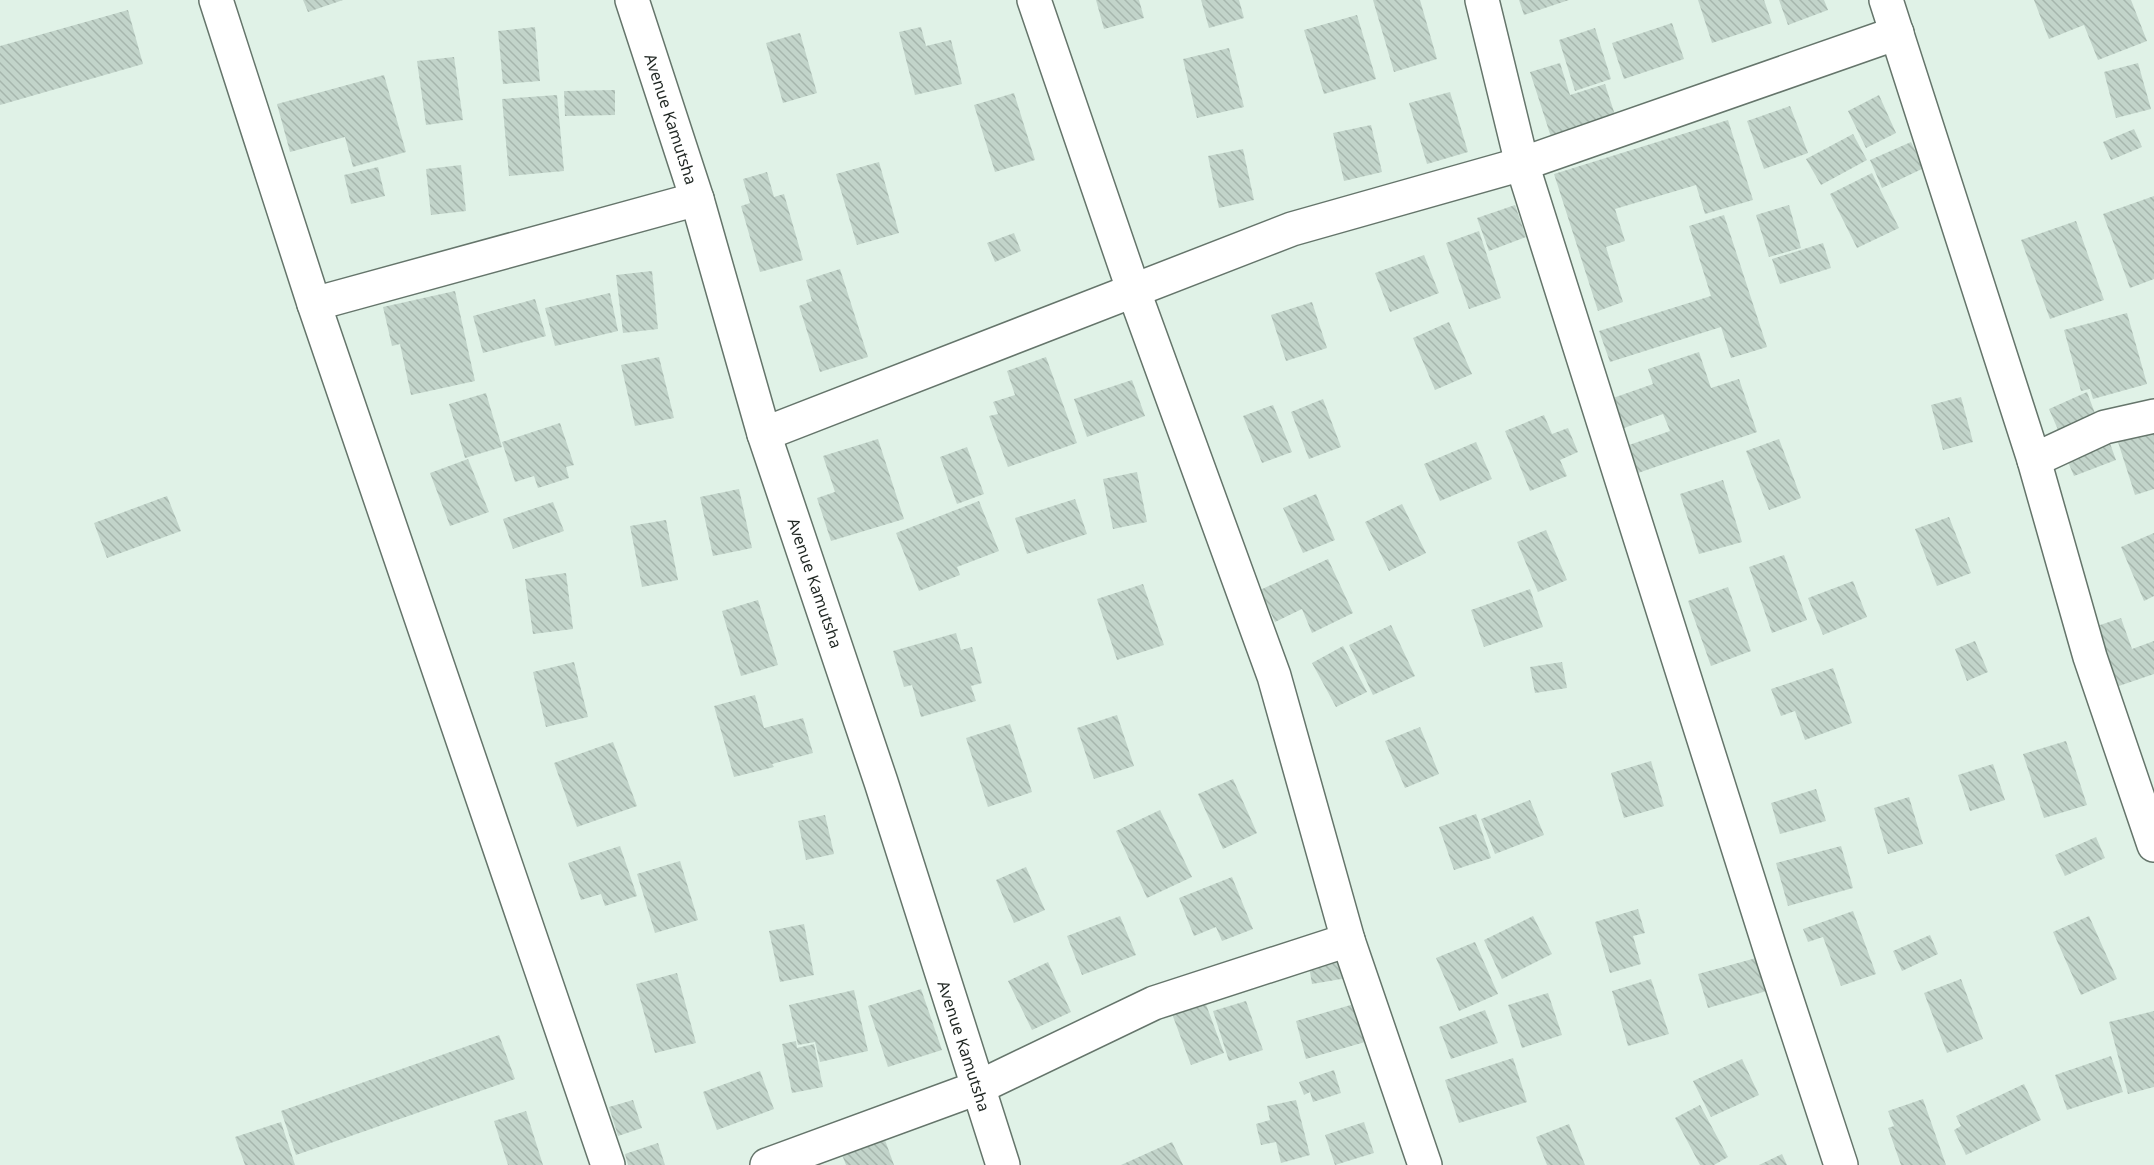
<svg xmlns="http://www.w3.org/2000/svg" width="2154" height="1165" viewBox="0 0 2154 1165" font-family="'Noto Sans',sans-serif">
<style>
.building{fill:url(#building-back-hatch)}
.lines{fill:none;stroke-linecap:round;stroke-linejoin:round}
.minor-casing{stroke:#65756b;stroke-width:36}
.minor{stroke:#fff;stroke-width:33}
.labels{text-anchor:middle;stroke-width:4.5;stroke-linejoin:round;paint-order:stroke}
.street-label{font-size:16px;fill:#1f2622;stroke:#fff}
</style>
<defs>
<pattern id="building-back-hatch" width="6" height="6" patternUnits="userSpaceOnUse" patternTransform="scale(1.5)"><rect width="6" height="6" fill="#c2d4ca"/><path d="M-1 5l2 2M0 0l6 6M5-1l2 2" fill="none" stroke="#a6b6ad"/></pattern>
</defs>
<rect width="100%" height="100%" fill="#e0f2e7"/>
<g class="building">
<path d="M303,0h40l-35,12z"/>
<path d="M1096,0h43l5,18 -40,11z"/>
<path d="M1201,0h38l5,18 -35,10z"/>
<path d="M1373,0h47l17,59 -43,13z"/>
<path d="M1519,0h50l-45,15z"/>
<path d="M1698,0h66l8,23 -60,20z"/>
<path d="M1779,0h45l4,10 -40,15z"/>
<path d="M2034,0h97l16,41 -49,19 -14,-35 -35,14z"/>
<path d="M128,10l15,54 -143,41v-59z"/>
<path d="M1357,15l19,64 -52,15 -20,-64z"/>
<path d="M1672,23l12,36 -60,20 -12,-36z"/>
<path d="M535,27l5,54 -37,3 -5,-53z"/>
<path d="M921,27l5,19 25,-6 11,44 -47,11 -16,-63z"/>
<path d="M1595,28l16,51 -36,12 -16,-51z"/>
<path d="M800,33l17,60 -34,10 -17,-60z"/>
<path d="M1229,48l15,59 -47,11 -14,-59z"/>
<path d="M454,57l9,63 -37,5 -9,-64z"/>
<path d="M1560,63l10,32 35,-11 11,34 -65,19 -21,-65z"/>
<path d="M2138,63l13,46 -35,9 -12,-46z"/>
<path d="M384,75l22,77 -53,15 -8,-30 -55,15 -13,-48z"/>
<path d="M615,90v25l-50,1 -1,-25z"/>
<path d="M1450,92l18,60 -41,12 -18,-61z"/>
<path d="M1014,93l21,67 -40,12 -21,-67z"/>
<path d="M557,95l7,76 -55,5 -7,-77z"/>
<path d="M1879,95l17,38 -30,15 -18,-37z"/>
<path d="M1790,106l18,47 -44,16 -17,-48z"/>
<path d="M1728,120l25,80 -48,14 -9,-29 -81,24 10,32 -19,6 17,55 -25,9 -44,-137z"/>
<path d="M1371,125l11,47 -38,9 -11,-48z"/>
<path d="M2134,129l8,18 -31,13 -8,-18z"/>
<path d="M1853,134l14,26 -46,25 -15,-26z"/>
<path d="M1911,142l13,26 -42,20 -12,-28z"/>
<path d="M1243,149l11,51 -35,8 -11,-52z"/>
<path d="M879,162l20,71 -42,12 -21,-71z"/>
<path d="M461,165l5,46 -35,4 -5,-46z"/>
<path d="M378,167l7,29 -34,8 -7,-29z"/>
<path d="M767,172l7,25 10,-3 19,66 -43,12 -19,-66 9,-3 -7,-24z"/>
<path d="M1872,173l27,55 -42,20 -27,-54z"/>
<path d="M2154,196v83l-24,9 -27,-74z"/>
<path d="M1515,205l11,32 -37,14 -12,-33z"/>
<path d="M1789,205l12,43 -32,9 -13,-42z"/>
<path d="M1724,215l43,132 -36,11 -10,-31 -111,35 -11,-31 112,-35 -22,-70z"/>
<path d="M2076,221l28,79 -54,19 -29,-79z"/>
<path d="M1479,231l22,67 -32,11 -23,-66z"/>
<path d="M1014,233l7,18 -26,11 -8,-19z"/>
<path d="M1823,243l8,25 -51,16 -8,-25z"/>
<path d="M1424,255l15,38 -49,19 -15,-39z"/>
<path d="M840,269l28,88 -48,15 -21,-66 13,-5 -6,-21z"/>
<path d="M652,271l6,58 -35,4 -7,-58z"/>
<path d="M455,291l20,90 -64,14 -11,-51 -8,2 -9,-39z"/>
<path d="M610,293l8,38 -63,15 -10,-38z"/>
<path d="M535,299l11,37 -63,17 -10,-37z"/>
<path d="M1312,302l15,46 -41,13 -15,-46z"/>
<path d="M2127,313l20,71 -54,15 -3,-10 -9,2 -17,-61z"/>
<path d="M1449,322l23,52 -37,16 -22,-52z"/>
<path d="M1699,352l12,36 28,-9 18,53 -119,41 -9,-28 41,-14 -7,-17 -39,14 -11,-30 40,-14 -5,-15z"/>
<path d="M659,357l15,61 -39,8 -14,-61z"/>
<path d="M1046,357l31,86 -69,24 -19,-51 9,-2 -5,-12 22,-7 -8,-24z"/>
<path d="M1132,380l13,36 -58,21 -13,-38z"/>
<path d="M2087,392l9,24 -37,16 -10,-23z"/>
<path d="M486,393l16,54 -37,11 -16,-54z"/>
<path d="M1961,397l12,45 -30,8 -12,-45z"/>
<path d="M1323,399l18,48 -32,12 -18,-47z"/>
<path d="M1273,405l19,47 -30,11 -19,-47z"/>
<path d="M1544,415l8,19 16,-6 10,24 -18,8 7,16 -37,15 -25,-60z"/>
<path d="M560,423l14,42 -8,2 3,11 -31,10 -4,-12 -19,6 -13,-40z"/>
<path d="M2154,431v58l-19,6 -17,-53z"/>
<path d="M2107,435l9,25 -42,16 -11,-26z"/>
<path d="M878,439l26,80 -73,22 -14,-43 18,-6 -12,-36z"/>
<path d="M1779,439l22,59 -32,12 -23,-59z"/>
<path d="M1476,442l16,37 -52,22 -16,-37z"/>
<path d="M967,447l17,47 -27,10 -17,-47z"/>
<path d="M468,459l21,53 -39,14 -20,-53z"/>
<path d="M1137,472l10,50 -34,7 -10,-50z"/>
<path d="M1723,480l19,62 -43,12 -19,-60z"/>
<path d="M739,489l13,59 -39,8 -13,-59z"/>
<path d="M1316,494l19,46 -32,13 -20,-45z"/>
<path d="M167,496l14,35 -74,27 -13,-35z"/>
<path d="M1075,499l12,35 -60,20 -12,-36z"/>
<path d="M979,501l20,50 -42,16 3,8 -41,16 -23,-58z"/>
<path d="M553,502l11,29 -51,18 -10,-30z"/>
<path d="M1402,504l24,49 -37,18 -24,-49z"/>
<path d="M1949,517l22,56 -34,13 -22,-57z"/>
<path d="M666,520l12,60 -36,7 -12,-61z"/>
<path d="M1546,530l21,50 -29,12 -21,-50z"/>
<path d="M2154,533v63l-10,5 -23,-54z"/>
<path d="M1784,555l23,65 -35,13 -23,-66z"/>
<path d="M1328,559l25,54 -41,20 -10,-24 -27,13 -15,-32z"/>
<path d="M566,573l7,56 -40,5 -8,-55z"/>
<path d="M1853,581l14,36 -44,18 -15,-37z"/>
<path d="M1143,584l21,61 -47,15 -20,-61z"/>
<path d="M1728,587l23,64 -40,15 -23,-65z"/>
<path d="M1530,589l13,38 -59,20 -13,-37z"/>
<path d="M758,600l20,65 -37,11 -19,-65z"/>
<path d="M2121,618l11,31 22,-8v33l-41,14 -22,-60z"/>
<path d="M1391,625l24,51 -42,19 -24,-50z"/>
<path d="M956,633l5,17 11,-3 10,36 -11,3 5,15 -55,16 -9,-32 -8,2 -11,-36z"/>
<path d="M1975,641l13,31 -21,9 -12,-32z"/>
<path d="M1343,646l24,46 -31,15 -24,-44z"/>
<path d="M574,662l14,55 -42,10 -13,-55z"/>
<path d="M1562,662l5,26 -32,5 -5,-26z"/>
<path d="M1833,668l19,55 -47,17 -10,-29 -14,5 -10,-27z"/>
<path d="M755,695l9,33 39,-10 10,35 -41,11 2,3 -40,10 -20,-71z"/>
<path d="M1117,715l17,51 -40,13 -17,-51z"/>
<path d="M1010,724l22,68 -44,15 -22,-69z"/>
<path d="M1420,727l19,47 -34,14 -20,-47z"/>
<path d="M2066,741l21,64 -43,13 -21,-64z"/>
<path d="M613,742l24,64 -60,21 -23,-64z"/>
<path d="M1651,761l13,45 -40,12 -13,-45z"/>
<path d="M1993,764l12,36 -35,11 -12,-36z"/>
<path d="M1233,779l24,54 -34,16 -25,-55z"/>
<path d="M1816,789l10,32 -46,13 -9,-31z"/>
<path d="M1909,797l14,47 -35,10 -14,-46z"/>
<path d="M1530,800l14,35 -49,19 -14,-35z"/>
<path d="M1160,810l32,67 -45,21 -31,-67z"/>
<path d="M1476,814l15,44 -37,12 -15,-43z"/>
<path d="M825,815l9,39 -28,6 -8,-39z"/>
<path d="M2096,837l9,21 -40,18 -10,-21z"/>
<path d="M620,846l17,50 -32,10 -4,-12 -20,6 -13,-37z"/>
<path d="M1841,846l12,42 -65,18 -12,-43z"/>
<path d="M680,861l18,59 -43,13 -18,-59z"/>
<path d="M1026,867l19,43 -31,13 -18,-43z"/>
<path d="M1232,877l21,52 -31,12 -6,-14 -22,9 -15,-38z"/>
<path d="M1638,909l7,24 -12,3 8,28 -31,9 -15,-51z"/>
<path d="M1853,911l23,63 -35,12 -18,-49 -15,5 -5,-13z"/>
<path d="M1120,916l16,39 -54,20 -15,-39z"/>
<path d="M1533,916l19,38 -50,25 -18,-39z"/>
<path d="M2089,916l28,63 -36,16 -28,-63z"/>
<path d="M804,924l10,51 -34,7 -11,-51z"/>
<path d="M1930,935l8,19 -36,17 -9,-20z"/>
<path d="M1475,942l23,52 -39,17 -23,-53z"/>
<path d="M1342,954l5,24 -35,6 -4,-24z"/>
<path d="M1767,955l10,33 -69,20 -10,-34z"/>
<path d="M1048,962l23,50 -39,18 -24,-49z"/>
<path d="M677,973l19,70 -41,10 -19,-69z"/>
<path d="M1651,979l18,55 -41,12 -16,-55z"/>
<path d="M1961,979l22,60 -36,14 -23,-60z"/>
<path d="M921,989l21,61 -54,17 -20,-61z"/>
<path d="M854,990l14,61 -48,11 -5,-20 -17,3 -9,-40z"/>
<path d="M1548,993l14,42 -40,13 -14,-43z"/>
<path d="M1204,999l20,54 -33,12 -20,-54z"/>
<path d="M1246,1001l17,49 -34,11 -16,-50z"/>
<path d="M1354,1004l11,38 -59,17 -10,-38z"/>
<path d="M1485,1010l13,33 -47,16 -12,-32z"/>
<path d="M2154,1011v76l-26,7 -19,-72z"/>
<path d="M499,1035l16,44 -219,76 -15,-44z"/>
<path d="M796,1041l1,7 17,-4 9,43 -31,6 -10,-49z"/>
<path d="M2111,1056l12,36 -56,18 -12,-35z"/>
<path d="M1513,1058l14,44 -68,21 -14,-43z"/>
<path d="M1742,1059l17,36 -48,22 -18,-36z"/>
<path d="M1334,1070l7,23 -28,9 -3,-10 -6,3 -5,-13z"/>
<path d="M760,1071l14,38 -57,21 -14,-38z"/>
<path d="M2024,1084l17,36 -75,35 -12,-25 7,-4 -5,-10z"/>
<path d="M1923,1099l23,66h-45l-13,-37 6,-2 -6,-15z"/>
<path d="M633,1100l9,28 -24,8 -9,-29z"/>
<path d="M1296,1100l14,55 -29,8 -5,-21 -15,3 -5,-21 14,-4 -3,-14z"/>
<path d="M1700,1105l28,52 -14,8h-14l-25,-47z"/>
<path d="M526,1111l17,54h-35l-14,-44z"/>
<path d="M281,1122l14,43h-50l-10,-28z"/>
<path d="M1364,1122l10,31 -39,12 -10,-30z"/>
<path d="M1569,1124l16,41h-38l-11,-28z"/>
<path d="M881,1129l13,36h-48l-8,-21z"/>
<path d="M1172,1142l11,23h-62z"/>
<path d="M658,1143l7,22h-37l-3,-11z"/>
<path d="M1782,1154l5,11h-28z"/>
</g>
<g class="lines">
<g class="minor-casing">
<g id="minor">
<path d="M216,0l98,304 294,861"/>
<path d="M632,0l65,199 67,235 117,348 122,383"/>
<path d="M1034,0l99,289 141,387 74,264 77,225"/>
<path d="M1482,0l40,164 252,797 67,204"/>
<path d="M1886,0l148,460 56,197 64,188"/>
<path d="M314,304l383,-105"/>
<path d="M764,434l528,-205 230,-65 375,-131"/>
<path d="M2034,460l71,-33 49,-11"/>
<path d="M767,1165l210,-77 177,-85 194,-63"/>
</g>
</g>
<use href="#minor" class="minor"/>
</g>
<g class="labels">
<g class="street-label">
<text transform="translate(671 119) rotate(72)" y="6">Avenue Kamutsha</text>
<text transform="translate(815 583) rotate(71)" y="6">Avenue Kamutsha</text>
<text transform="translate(964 1046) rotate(72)" y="6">Avenue Kamutsha</text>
</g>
</g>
</svg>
